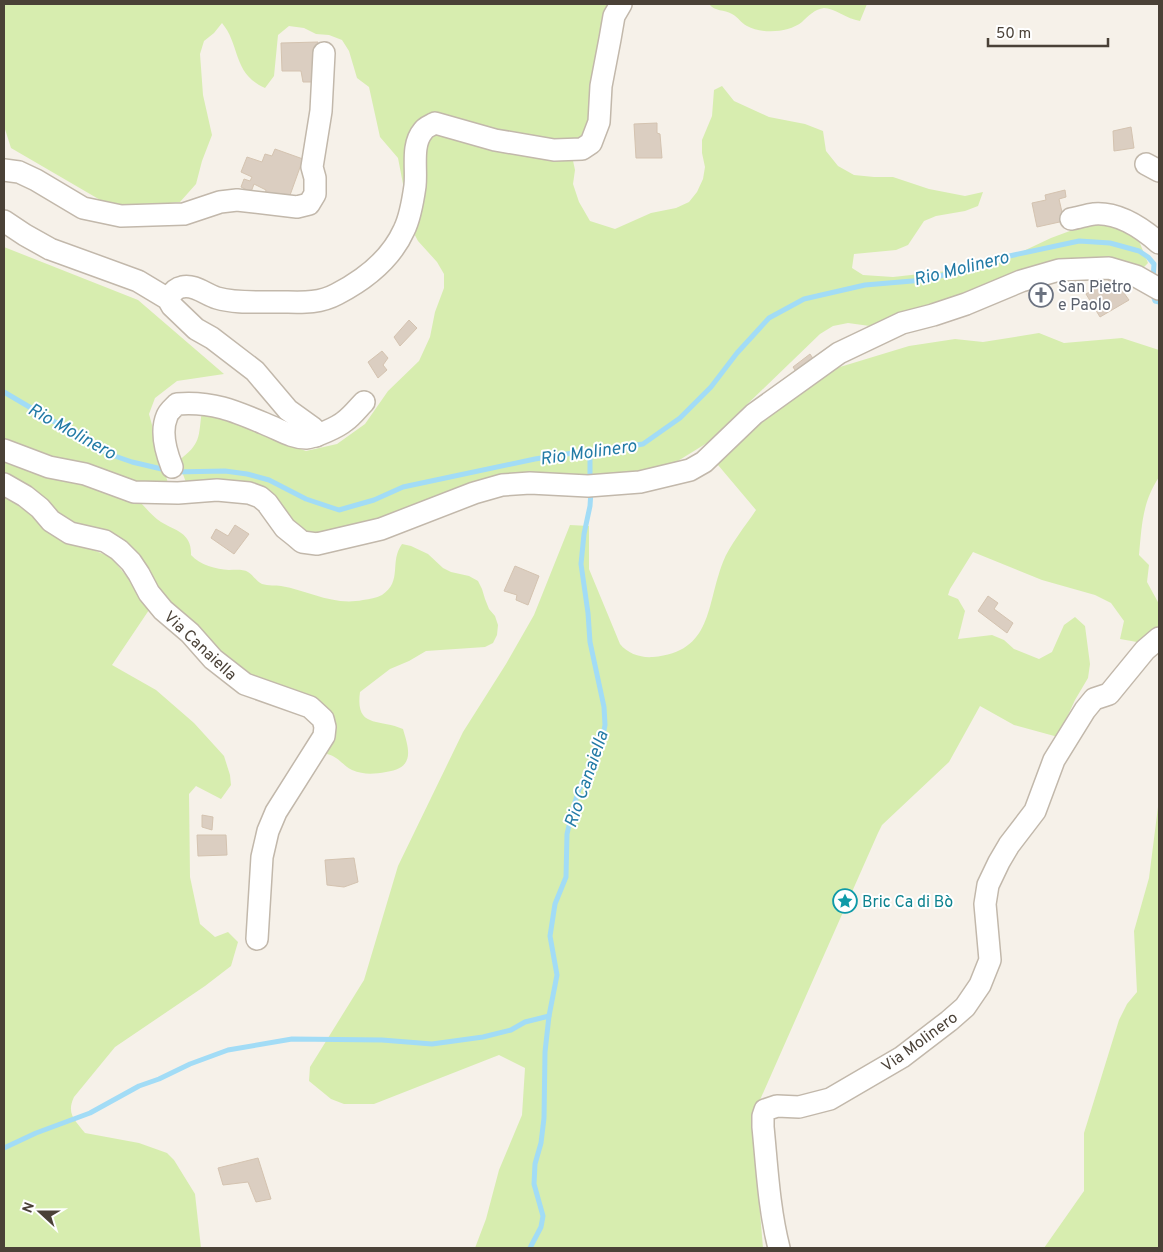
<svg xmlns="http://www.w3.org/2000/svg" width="1163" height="1252" viewBox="0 0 1163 1252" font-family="Overpass,sans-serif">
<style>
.green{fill:#d7edaf}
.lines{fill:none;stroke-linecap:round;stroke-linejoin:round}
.stream{stroke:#a2dcf6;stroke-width:5}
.building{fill:#dbcec1;stroke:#d4c3b0}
.minor-casing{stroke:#c2b8ab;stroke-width:24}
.minor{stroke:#fff;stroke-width:21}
.labels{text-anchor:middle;stroke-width:4;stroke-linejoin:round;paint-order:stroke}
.worship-label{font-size:16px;fill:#5b616d;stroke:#fff;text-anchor:start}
.street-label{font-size:16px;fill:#4a4137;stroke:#fff}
.culture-label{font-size:16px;fill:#0d838f;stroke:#fff;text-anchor:start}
.water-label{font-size:18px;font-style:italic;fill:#237ba6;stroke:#fff}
</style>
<rect width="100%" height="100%" fill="#f6f1e9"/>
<g class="green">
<path d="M4,4h612l-21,116 -23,36 3,14 -2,14 6,18 11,19 25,8 36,-16 25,-5 13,-6 8,-10 6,-13 2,-12 -3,-14v-13l10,-24 2,-26 8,-4 12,15 35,16 36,7 18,7 3,20 12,15 16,9 20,2h19l36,12 36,7 18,-4 -5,14 -13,5 -29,5 -12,5 -16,24 -12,5 -42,4 -2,14 11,7 30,2 99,-11 59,-28 43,-16 34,9 11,10 9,22 -7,7 -28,-8 -236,65 -29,-4 -15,3 -13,8 -113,109 -39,24 -57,10 -77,-2 -158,46 -58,14 -19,-4 -46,-45 -19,-5 -47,4 -9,-24c24,-18 20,-23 24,-51l20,4 56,27 28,10 31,-7 28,-20 23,-33 31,-30 11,-24 5,-25 9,-24v-14l-7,-12 -19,-21 -15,-28v-29l-5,-26 -18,-21 -11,-50 -12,-9 -8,-27 -7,-11 -13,-5 -13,-1 -12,-6 -15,-2 -11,9 -4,41 -9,12c-33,-15 -24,-42 -43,-65l-8,10 -10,8 -4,13 3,41 9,40 -10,26 -6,23 -16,18 -49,5 -29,-6 -91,-53 -7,-22z"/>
<path d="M709,4h158l-7,17c-13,-2 -26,-13 -36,-13 -9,1 -16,8 -22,14 -14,11 -40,12 -55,4 -6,-3 -9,-9 -15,-12 -8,-5 -17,-2 -23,-10z"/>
<path d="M4,247l134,53 86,74 -47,7 -22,17 -6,16 20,73 -36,-4 -129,-40z"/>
<path d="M1039,333l25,10 58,-5 37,12v127c-17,26 -17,48 -20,78l10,10 -2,17 12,22v24l-22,14 -17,-3 4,-18 -13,-18 -16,-8 -53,-15 -69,-28 -23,37 -2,6 10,4 7,12 -7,28 34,-4 12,5 10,9 25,10 13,-7 12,-27 11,-8 10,9 5,38 -2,14 -13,22 -17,37 -44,-12 -34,-19 -31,56 -67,63 -4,8 -126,285 11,130h-288l11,-29 13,-49 23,-55 3,-47 -26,-13 -125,49h-30l-13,-5 -22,-18 1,-14 54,-87 34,-114 65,-134 43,-68 28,-49 36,-90 19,1v43l31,75c8,10 21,14 33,13 60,-5 53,-52 70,-95 6,-16 23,-37 33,-52l-38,-45 5,-13 60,-53 47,-29 79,-24 46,-7 28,3z"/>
<path d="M4,456l136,46c7,7 13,15 21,20 15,9 31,11 30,33 9,10 25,14 38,15 6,0 14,-1 19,2 5,3 9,10 14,12 6,2 14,1 19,2 29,5 52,20 82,14 7,-1 13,-2 19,-5 21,-14 7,-33 20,-51l9,2 17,8 15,14 8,4 18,4 9,5 4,8 3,10 4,10 6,7 3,9 -1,10 -4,8 -8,4 -59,4 -17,10 -19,8 -30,23c-5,37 19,26 43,37 7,23 11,39 -17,43 -12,2 -22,3 -34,-2 -10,-5 -13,-13 -25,-16l4,-24 -81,-48 -96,-93 -150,-113z"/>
<path d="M4,496l12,8 44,33 51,20 40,50 -39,58 44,25 38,33 30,33 6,19 1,10 -10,14 -25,-13 -7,8 1,83 10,47 15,13 13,-5 10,10 -7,24 -26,20 -90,61 -41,50c-8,17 1,23 11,36l54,10 28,10 7,7 21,34 6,54h-197z"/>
<path d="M1159,799v449h-115l40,-57v-58l35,-113 8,-16 10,-12 -3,-61 15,-53z"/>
</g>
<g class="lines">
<g class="stream">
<path d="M1152,292l3,9 4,1"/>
<path d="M4,392l105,62 23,8 34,8"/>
<path d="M174,472l51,-1 22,3 22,6 37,19 33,11 35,-10 29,-13 47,-10 85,-18 38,-6h17l53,-9 37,-26 31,-31 26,-34 32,-35 35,-19 61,-14 59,-5 31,-8 31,-11 93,-20 31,2 29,8 9,6 6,7 -1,15"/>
<path d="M590,480v-27"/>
<path d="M4,1148l32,-15 54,-20 49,-27 20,-7 31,-15 38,-14 64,-11 90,1 50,4 51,-7 28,-7 14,-8 24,-6"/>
<path d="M530,1248l11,-21 2,-11 -9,-32 1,-20 6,-21 3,-25 1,-66 4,-36 8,-41 -7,-39 5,-32 11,-27 1,-43 5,-21 6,-21 24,-52 3,-15 -1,-18 -14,-65 -2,-29 -7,-49 3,-30 6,-28 1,-15"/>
</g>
</g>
<g class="building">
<path d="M318,42l-1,40h-14l-2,-11h-19l-1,-28z"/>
<path d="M657,123v10l3,1 2,24h-26l-2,-34z"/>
<path d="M1131,127l3,21 -20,3 -1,-20z"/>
<path d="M275,149l28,10 -14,39 -24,-4 1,-4 -12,-6 -3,8 -10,-5 3,-8 6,2 2,-4 -11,-5 6,-15 15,5 3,-8 7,2z"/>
<path d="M1065,190l1,7 -7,2 5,22 -27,6 -5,-24 14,-3 -1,-5z"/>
<path d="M1113,278l16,22 -29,17 -14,-23z"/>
<path d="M409,320l8,8 -17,18 -6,-9z"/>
<path d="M382,351l6,7 -5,7 4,5 -9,8 -10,-16z"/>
<path d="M810,354l6,9 -17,13 -6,-9z"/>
<path d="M235,525l14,9 -15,20 -23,-16 5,-9 12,7z"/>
<path d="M515,566l24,10 -11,29 -12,-5 1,-5 -13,-4z"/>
<path d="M988,596l10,7 -4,6 19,14 -6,10 -29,-22z"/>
<path d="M202,815l11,2 -1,13 -10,-3z"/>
<path d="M197,835h29l1,20 -29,1z"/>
<path d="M354,858l4,24 -14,5 -17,-2 -2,-25z"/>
<path d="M258,1158l13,41 -15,3 -8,-20 -25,3 -5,-17z"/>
</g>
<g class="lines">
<g class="minor-casing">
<g id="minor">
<path d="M1146,164l13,7"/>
<path d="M4,170l15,2 17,8 47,28 38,8 63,-2 36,-12 17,-2 60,7 12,-3 6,-10v-16l-3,-11 9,-56 3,-58"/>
<path d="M1071,219c7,-1 15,-4 23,-5 24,-2 49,15 65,29"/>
<path d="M4,221l21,14 25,14 88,32 30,18 4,7 24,23 16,9 43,33 33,39 25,18 3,8"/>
<path d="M168,299c3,-5 8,-11 14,-12 13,-3 24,8 35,11 17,5 35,4 53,4 23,-1 45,4 67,-8 27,-14 54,-35 67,-64 6,-12 9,-30 11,-44 2,-17 -4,-41 8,-55 2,-4 9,-6 12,-8l60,17 59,10 28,-1 9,-6 8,-21 2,-36 9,-47 4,-23 7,-12"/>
<path d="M4,450l45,17 36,7 49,18 44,1 39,-3 32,3 11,4 7,6 18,25 10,8 7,6 15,2 64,-15 93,-36 28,-8 28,-2 58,3 52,-4 50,-12 14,-8 50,-48 85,-61 63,-30 31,-8 33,-11 55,-23 38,-11 50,-2 27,8 23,13"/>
<path d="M172,467c-6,-15 -12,-35 -5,-51 1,-4 7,-9 10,-12 37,-3 60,8 93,22 12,5 23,12 36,12 10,-1 32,-11 39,-17 7,-5 13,-13 19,-19"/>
<path d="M4,484l21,12 15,12 11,13 19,12 35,8 14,9 12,12 8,12 10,19 14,17 27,23 23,26 32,25 65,23 13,12 2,8 -1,9 -48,76 -8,19 -6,26 -5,82"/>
<path d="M779,1248c-10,-39 -12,-81 -16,-121v-11l2,-6 12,-4 22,1 31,-8 72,-42 47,-36 16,-14 15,-22 10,-25 -5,-56 3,-19 11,-23 10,-17 26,-34 19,-51 31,-50 9,-11 15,-5 36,-44 14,-12"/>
</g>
</g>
<use href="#minor" class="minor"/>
</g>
<defs>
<g id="church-ring" transform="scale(1.25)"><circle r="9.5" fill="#fff" stroke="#6b7280" stroke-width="1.5"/><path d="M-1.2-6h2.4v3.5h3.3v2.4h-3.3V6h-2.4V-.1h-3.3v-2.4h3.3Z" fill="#6b7280"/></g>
<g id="sight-ring" transform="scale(1.25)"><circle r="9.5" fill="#fff" stroke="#0f9aa8" stroke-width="1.5"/><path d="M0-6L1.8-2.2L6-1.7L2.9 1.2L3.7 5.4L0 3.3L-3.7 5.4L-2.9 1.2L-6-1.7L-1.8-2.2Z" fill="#0f9aa8"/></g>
</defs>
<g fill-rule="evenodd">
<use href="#church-ring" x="1041" y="295"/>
<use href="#sight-ring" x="845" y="901"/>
</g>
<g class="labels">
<g class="worship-label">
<text x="1058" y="292">San Pietro<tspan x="1058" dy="18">e Paolo</tspan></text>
</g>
<g class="street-label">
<text transform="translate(201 645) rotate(43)" y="6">Via Canaiella</text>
<text transform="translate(919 1041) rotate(-36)" y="6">Via Molinero</text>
</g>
<g class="culture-label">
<text x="862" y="907">Bric Ca di Bò</text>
</g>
<g class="water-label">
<text transform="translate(961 268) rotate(-14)" y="6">Rio Molinero</text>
<text transform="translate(72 431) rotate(29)" y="6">Rio Molinero</text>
<text transform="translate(588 452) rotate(-8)" y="6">Rio Molinero</text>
<text transform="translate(586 779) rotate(-71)" y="6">Rio Canaiella</text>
</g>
</g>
<rect width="1163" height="1252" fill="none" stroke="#4a4137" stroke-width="10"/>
<g transform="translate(40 1212) rotate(291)" stroke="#ffffff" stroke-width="4" paint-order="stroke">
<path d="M0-4L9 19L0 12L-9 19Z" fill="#4a4137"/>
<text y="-8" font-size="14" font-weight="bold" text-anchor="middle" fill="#4a4137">N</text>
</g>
<path d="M988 38v8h120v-8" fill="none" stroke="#4a4137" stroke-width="2.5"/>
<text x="996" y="38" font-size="15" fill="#4a4137" stroke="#ffffff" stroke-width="4" paint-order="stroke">50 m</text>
</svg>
